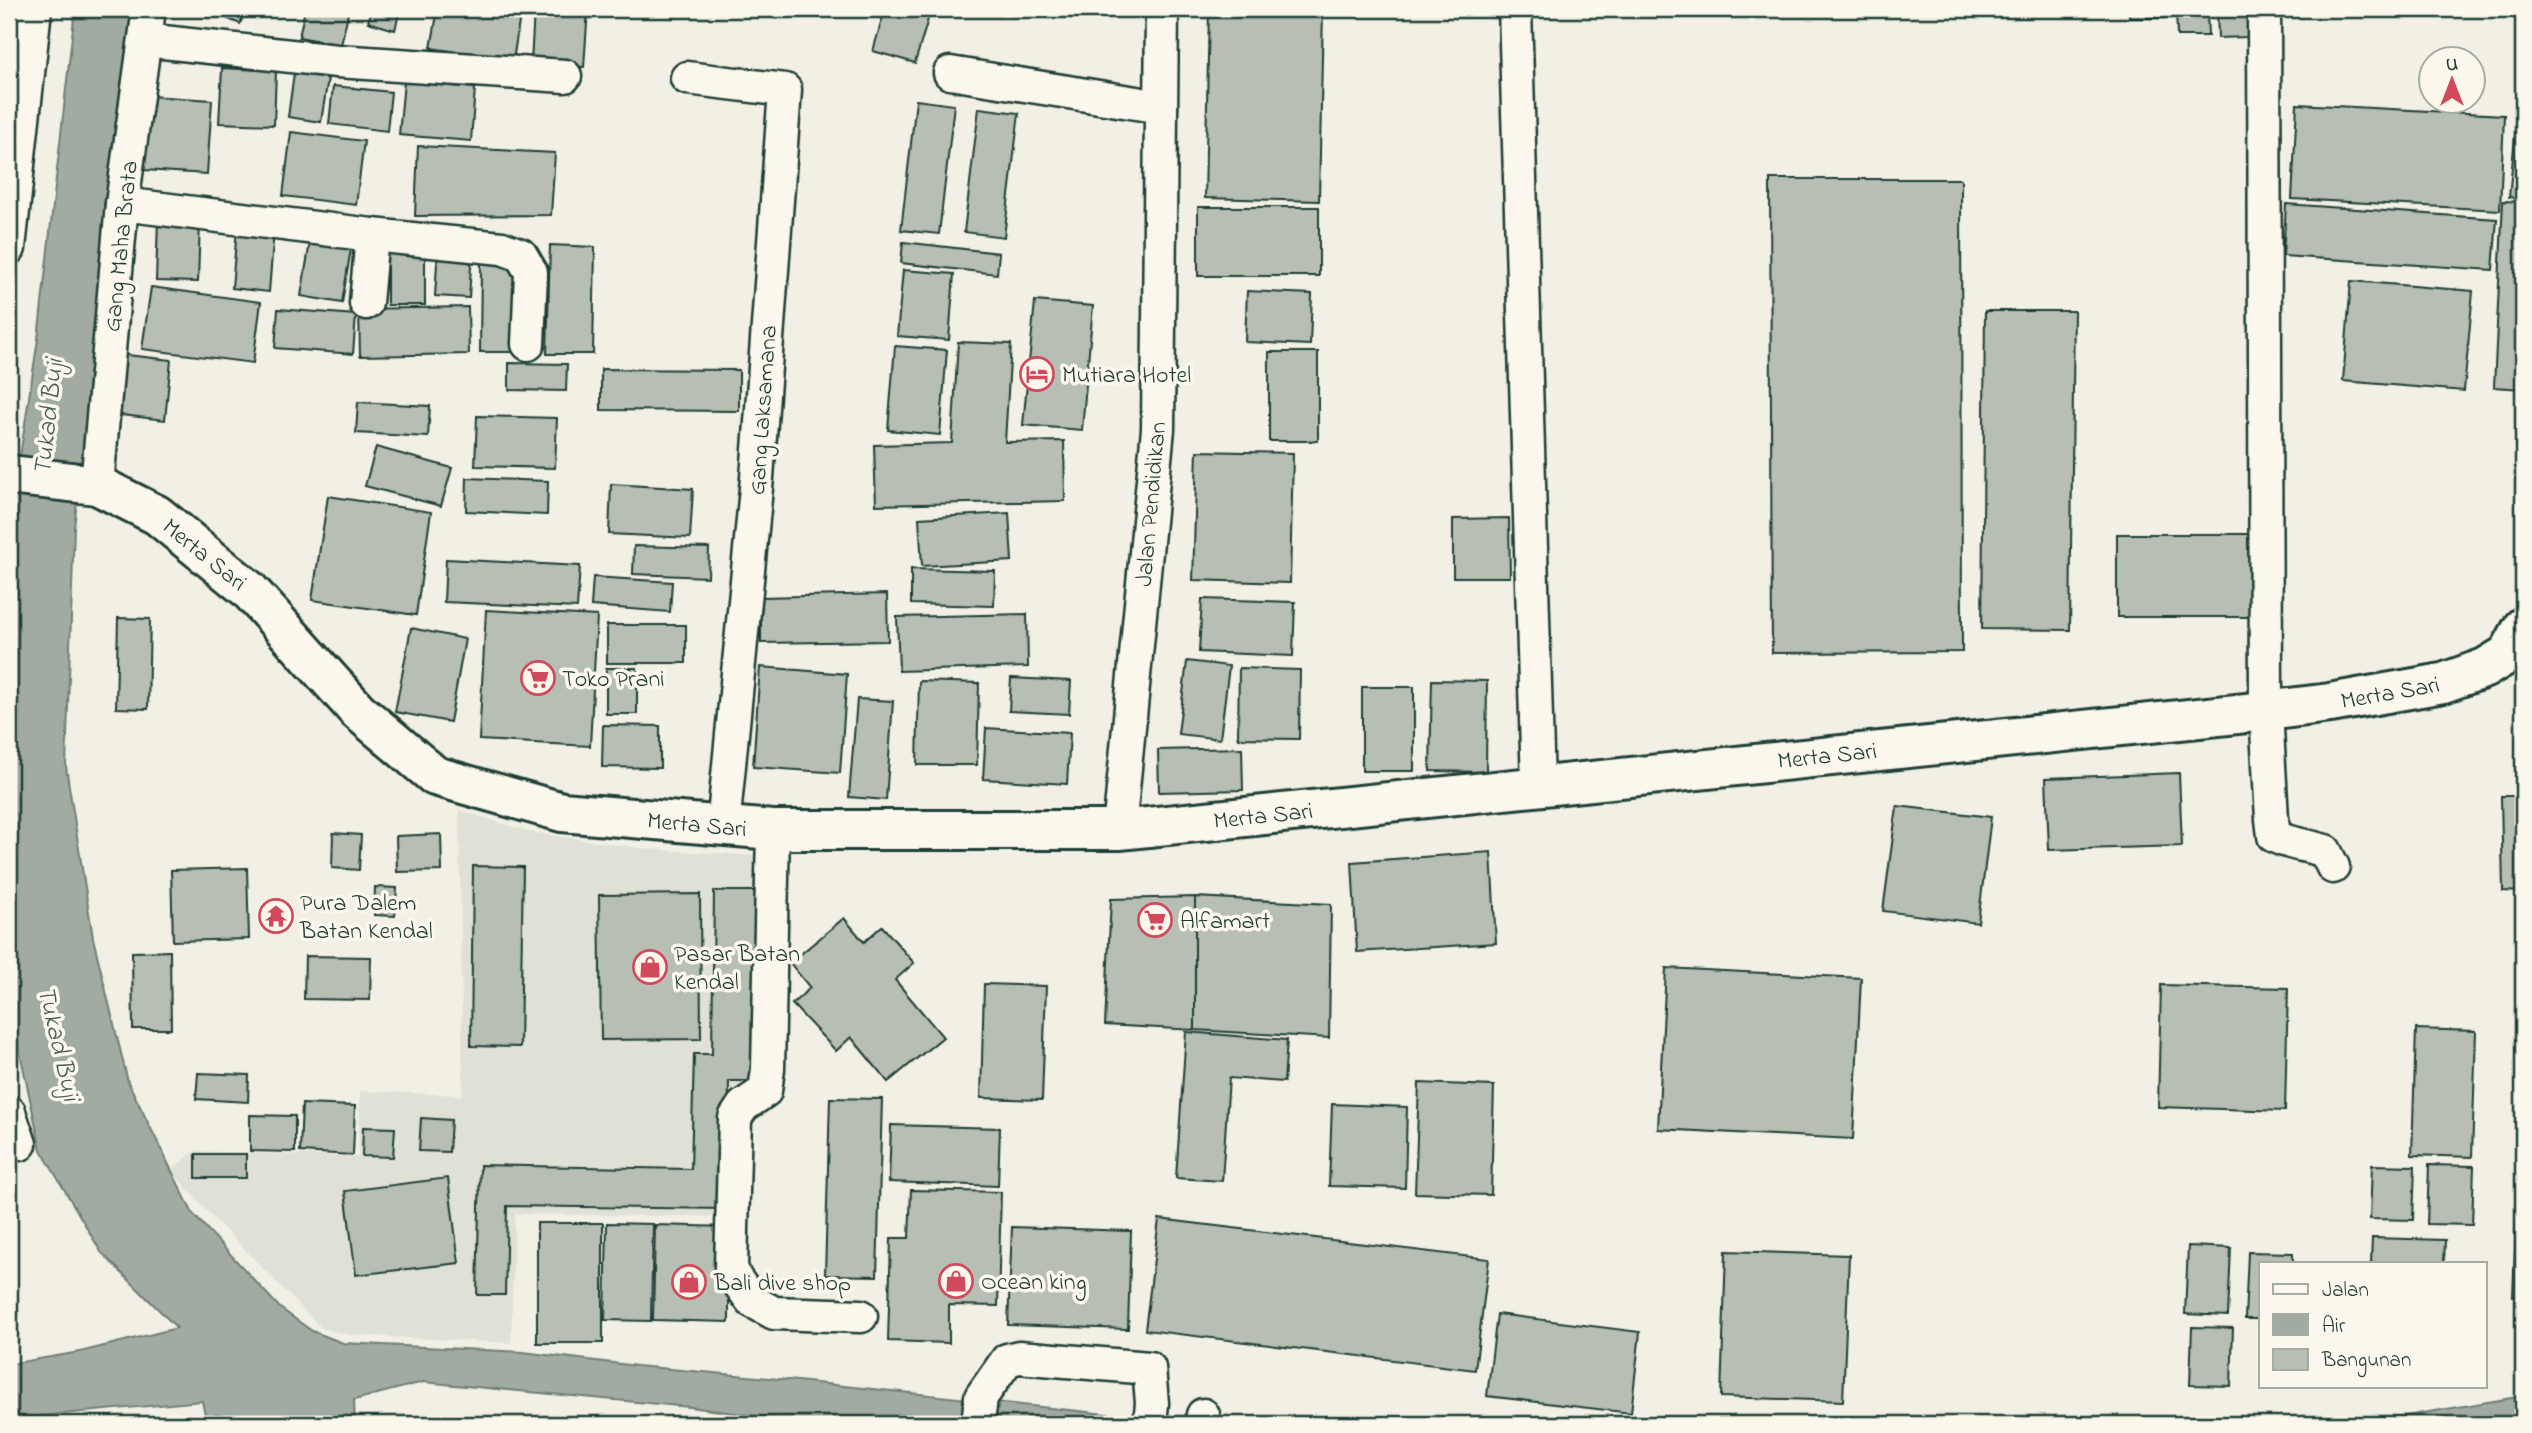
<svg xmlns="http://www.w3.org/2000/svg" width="2532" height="1433" viewBox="0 0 2532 1433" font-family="'Indie Flower',sans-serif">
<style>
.built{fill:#e0e1d6}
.water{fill:#a2aba1;stroke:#6e7f75;stroke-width:2}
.building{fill:#b7beb3;stroke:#1f3d34;stroke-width:2}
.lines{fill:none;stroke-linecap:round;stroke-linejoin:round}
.street-casing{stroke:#1f3d34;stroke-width:37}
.secondary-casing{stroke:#1f3d34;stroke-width:44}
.street{stroke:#fbf7ec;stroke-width:32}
.secondary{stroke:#fbf7ec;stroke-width:38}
.labels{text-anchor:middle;stroke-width:7;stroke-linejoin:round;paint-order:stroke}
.street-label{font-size:24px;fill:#1f3d34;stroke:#fbf7ec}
.poi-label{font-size:24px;fill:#1f3d34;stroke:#fbf7ec;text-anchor:start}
.water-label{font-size:26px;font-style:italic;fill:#465e55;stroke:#fbf7ec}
</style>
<rect width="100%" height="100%" fill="#f2f0e5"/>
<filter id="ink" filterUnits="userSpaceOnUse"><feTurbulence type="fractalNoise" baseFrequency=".0143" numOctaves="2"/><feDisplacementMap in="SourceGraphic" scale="14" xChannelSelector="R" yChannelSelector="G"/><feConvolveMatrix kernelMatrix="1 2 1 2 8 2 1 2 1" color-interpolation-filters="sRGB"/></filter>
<g filter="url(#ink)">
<path class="built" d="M459,810l71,22 117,17 115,7 1,235 -20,1 -2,125 -226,-3 -4,129 -161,-8 -29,-7 -119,-122 -31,-36 24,-19 163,6 2,-66 103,4z"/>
<g class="water">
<path d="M75,9h56l-18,197 -39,321 -8,240 27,171 35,144 65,132 87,94 32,23 31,12 180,9 114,14 132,12 432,46h-388l-123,-17 -267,-25 -69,18 1,24h-148l-5,-23 -193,18v-55l71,-12 97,-24 -76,-76 -60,-102 -32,-148 2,-487 27,-176z"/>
<path d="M2523,1396v28h-164z"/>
</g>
<g class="building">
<path d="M9,9h19l-2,23 -17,-2z"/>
<path d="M205,9h41l-6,15z"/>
<path d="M305,9h44l-8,36 -42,-8z"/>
<path d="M372,9h28l-5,21 -27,-8z"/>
<path d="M438,9h83l-8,52 -82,-13z"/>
<path d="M534,9h54l-4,58 -53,-3z"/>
<path d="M885,9h46l-16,54 -42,-12z"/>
<path d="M1209,9h114l-4,192 -114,-3z"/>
<rect x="2129" y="9" width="42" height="9"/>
<path d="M2176,9h31l1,27h-31z"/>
<path d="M2217,9h31v28l-30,1z"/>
<path d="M222,68l54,3 -2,54 -55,-2z"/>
<path d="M294,73l34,5 -7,44 -33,-5z"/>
<path d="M404,82l71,6 -4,53 -72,-6z"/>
<path d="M333,86l58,6 -4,39 -58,-7z"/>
<path d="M150,96l62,4 -5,74 -63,-4z"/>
<path d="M916,100l38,5 -15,129 -38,-4z"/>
<path d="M2297,104l207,11 -4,95 -208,-11z"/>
<path d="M979,108l40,5 -15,124 -40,-5z"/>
<path d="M2516,127l7,1v71l-14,-2z"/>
<path d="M291,132l73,9 -8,64 -73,-9z"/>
<path d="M418,146l137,7 -4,62 -136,1z"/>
<path d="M1770,179h191l1,473 -190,1z"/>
<path d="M2503,201l20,1v187l-29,-2z"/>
<path d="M2286,204l211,15 -4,51 -210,-14z"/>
<rect x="1198" y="207" width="121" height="69"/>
<path d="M158,218l42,2 -2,62 -42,-1z"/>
<path d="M237,228l37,2 -5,62 -37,-4z"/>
<path d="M312,230l41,6 -11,67 -41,-7z"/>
<path d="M903,242l96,11 -2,21 -96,-11z"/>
<path d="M550,245l45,2 -2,107h-46z"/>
<path d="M438,248l34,2 -3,48 -34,-2z"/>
<rect x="387" y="251" width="38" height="54"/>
<path d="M481,263h35l-1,89h-35z"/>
<path d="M903,270l51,4 -5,66 -52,-4z"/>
<path d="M2351,281l122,10 -9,100 -121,-10z"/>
<path d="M151,287l110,15 -8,61 -111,-14z"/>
<path d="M1247,291l65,3 -2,51 -65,-3z"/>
<path d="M1035,301l58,5 -11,124 -59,-5z"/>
<path d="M468,307l1,47 -109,2 -1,-47z"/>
<path d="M278,309l78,6 -3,39 -78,-6z"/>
<path d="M1985,311h89l-4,319 -88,-1z"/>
<path d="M958,342l53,2 -6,98 59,-1 1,60 -189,4 -2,-60 78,-2z"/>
<path d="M895,346l52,4 -7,85 -52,-5z"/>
<rect x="1269" y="352" width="49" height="89"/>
<path d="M118,354l53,6 -6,60 -53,-6z"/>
<path d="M509,363l58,1 -1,27 -57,-1z"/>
<path d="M601,369l138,1v41l-138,-1z"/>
<path d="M358,402l72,4 -2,31 -72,-4z"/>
<path d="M477,416l80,2 -2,50 -80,-2z"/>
<path d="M376,447l76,21 -11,38 -76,-20z"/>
<path d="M1197,451l96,2 -3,130 -97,-3z"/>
<path d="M467,478l81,3 -1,34 -81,-4z"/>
<path d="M611,484l82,5 -3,49 -81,-4z"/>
<path d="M328,496l103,16 -15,103 -104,-15z"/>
<path d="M1009,513l3,48 -90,5 -3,-48z"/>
<path d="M1509,518l1,59h-57v-58z"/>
<rect x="2117" y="534" width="136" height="83"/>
<path d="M634,546l75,2 -1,29 -75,-3z"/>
<path d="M446,559l134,7 -3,42 -133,-6z"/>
<path d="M911,569l84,2 -1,35 -83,-2z"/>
<path d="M593,577l79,5 -2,30 -79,-6z"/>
<path d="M887,594l1,47 -127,2v-46z"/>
<path d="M1202,599l93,3 -2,54 -94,-4z"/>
<path d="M486,610l111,6 -7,130 -111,-6z"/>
<path d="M1027,614l1,53 -129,4 -2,-54z"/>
<path d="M118,618l32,1 -2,90 -32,-1z"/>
<rect x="607" y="625" width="79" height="38"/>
<path d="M411,628l54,11 -15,83 -55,-10z"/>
<path d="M1187,661l42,5 -9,73 -42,-5z"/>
<path d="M760,667l87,7 -7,99 -87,-6z"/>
<rect x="606" y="668" width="31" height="46"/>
<path d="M1239,668l61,2 -1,69 -61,-1z"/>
<path d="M1011,678l60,3 -2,33 -60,-3z"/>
<path d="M1432,680l55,1 -1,91 -56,-1z"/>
<path d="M919,681l60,2 -2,82h-60z"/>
<rect x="1362" y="687" width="52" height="84"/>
<path d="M857,699l36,2 -7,99 -37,-3z"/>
<path d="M603,725l57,1v42l-58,-1z"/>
<path d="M986,728l84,5 -3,51 -84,-5z"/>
<path d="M1242,748l1,42 -84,2 -1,-42z"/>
<path d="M2179,773l3,73 -133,4 -3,-72z"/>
<path d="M2501,796h22v96l-20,-1z"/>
<path d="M1897,806l94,11 -13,106 -95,-12z"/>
<path d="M333,833l28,2 -2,35 -27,-2z"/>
<path d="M441,834l1,37 -45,1 -1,-36z"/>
<path d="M1491,852l5,91 -139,9 -5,-90z"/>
<path d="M473,866l50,1 -3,180 -49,-1z"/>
<path d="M247,868l2,71 -76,2 -2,-71z"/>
<path d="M375,887l22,1 -2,28 -21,-1z"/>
<path d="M714,891h43l-4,190h-24l-2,128 -220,-3 -2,89h-28l3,-130 211,4 3,-115h18z"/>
<path d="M700,894l1,145 -100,1 -2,-145z"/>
<path d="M1195,897l136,7 -2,134 -134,-8z"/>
<path d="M1195,897v133l-90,-5 6,-126z"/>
<path d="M844,918l20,24 18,-16 32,37 -19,17 48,57 -55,45 -37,-45 -15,14 -44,-47 18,-16 -20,-25z"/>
<path d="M170,951l1,78h-38l-1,-77z"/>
<path d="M305,956l66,1 -1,43 -66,-1z"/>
<path d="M1666,968l195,10 -8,161 -195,-10z"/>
<path d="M984,984l62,2 -4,114 -61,-2z"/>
<path d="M2161,985l127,3 -3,123 -127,-4z"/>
<path d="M2416,1029l60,2 -4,126 -60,-2z"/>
<path d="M1186,1032l101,8 -3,42 -55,-4 -7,103 -46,-3z"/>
<path d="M198,1073l51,2 -1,27 -52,-3z"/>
<path d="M1419,1083l75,3 -3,109 -76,-2z"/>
<path d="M830,1098l52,1 -5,177 -52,-1z"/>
<path d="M302,1104l53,2 -2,49 -53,-3z"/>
<path d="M1332,1104l75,3 -2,81 -76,-2z"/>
<path d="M250,1115l45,1v36l-45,-1z"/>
<path d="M421,1118l30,2 -2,32 -30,-1z"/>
<path d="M891,1125l109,3 -2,58 -109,-4z"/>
<path d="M363,1127l32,1 -2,29 -31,-1z"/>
<rect x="196" y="1154" width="50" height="24"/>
<path d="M2372,1165l43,1 -2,54 -43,-1z"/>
<path d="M2429,1165l45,1 -2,59 -45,-1z"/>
<path d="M448,1178l11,85 -103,12 -11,-84z"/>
<path d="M911,1190l90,2 -3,114 -49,-1v38l-61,-2 3,-103h18z"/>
<path d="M1159,1219l330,40 -14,111 -330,-40z"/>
<rect x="537" y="1223" width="66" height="120"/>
<path d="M607,1223l46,1 -2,97 -46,-1z"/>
<path d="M2516,1224h7v72h-10z"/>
<path d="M655,1225l74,2v95l-76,-2z"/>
<path d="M1012,1227l119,4 -3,98 -120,-4z"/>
<path d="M2372,1238l73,2 -1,23h-73z"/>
<path d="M2188,1246l43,2 -3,68 -43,-2z"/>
<path d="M1726,1251l123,4 -6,146 -122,-4z"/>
<path d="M2248,1252l45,1v10h-32v56h-16z"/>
<path d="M1497,1314l143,18 -9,81 -144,-17z"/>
<path d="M2192,1327l41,1 -2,58 -41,-1z"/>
</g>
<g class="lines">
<g class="street-casing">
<g id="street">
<path d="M1515,9l23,777"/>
<path d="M2264,9l2,702 6,108 2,17c15,8 33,9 51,15l8,16"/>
<path d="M145,40l192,21 228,15"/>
<path d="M950,73l211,34"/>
<path d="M687,78l98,12 -28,388 -34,349"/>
<path d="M122,204l250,31 130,13 19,7 10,17 -3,72"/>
<path d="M9,248l26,-239"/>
<path d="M366,303l6,-68"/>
<path d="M97,485l25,-281 27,-195"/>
<path d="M773,830l-5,239 -3,22 -22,15 -8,12 -4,149 4,11 17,23 22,12 87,3"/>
<path d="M1119,830l39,-401 4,-420"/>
<path d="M9,1112l11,32"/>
<path d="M1202,1420l1,-5"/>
<path d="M978,1424l3,-27 26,-37 12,-3 130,11 3,35 -2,21"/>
</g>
</g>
<g class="secondary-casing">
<path id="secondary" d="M9,475l88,10 60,30 92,75 109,121 77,65 127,36 211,18h346l1147,-119 64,-8 113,-20 42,-15 23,-14 15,-27"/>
</g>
<use href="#street" class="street"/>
<use href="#secondary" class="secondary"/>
</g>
</g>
<defs>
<g id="hotel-ring" transform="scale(1.75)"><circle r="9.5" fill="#fbf7ec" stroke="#d1495b" stroke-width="1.5"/><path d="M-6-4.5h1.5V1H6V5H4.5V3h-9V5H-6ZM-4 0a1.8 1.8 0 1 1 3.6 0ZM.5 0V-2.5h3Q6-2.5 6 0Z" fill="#d1495b"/></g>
<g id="supermarket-ring" transform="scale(1.75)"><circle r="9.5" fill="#fbf7ec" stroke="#d1495b" stroke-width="1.5"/><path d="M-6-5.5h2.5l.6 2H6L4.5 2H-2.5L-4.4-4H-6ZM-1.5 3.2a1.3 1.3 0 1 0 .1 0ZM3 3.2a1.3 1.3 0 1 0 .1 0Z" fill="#d1495b"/></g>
<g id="temple-ring" transform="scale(1.75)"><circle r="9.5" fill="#fbf7ec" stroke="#d1495b" stroke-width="1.5"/><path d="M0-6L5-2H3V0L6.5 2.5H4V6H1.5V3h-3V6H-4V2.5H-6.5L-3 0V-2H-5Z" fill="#d1495b"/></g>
<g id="shop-ring" transform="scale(1.75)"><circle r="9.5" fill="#fbf7ec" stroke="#d1495b" stroke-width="1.5"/><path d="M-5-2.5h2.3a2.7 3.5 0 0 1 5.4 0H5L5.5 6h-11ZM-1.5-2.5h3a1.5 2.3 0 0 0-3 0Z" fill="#d1495b"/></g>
</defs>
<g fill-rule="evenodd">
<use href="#hotel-ring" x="1037" y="374"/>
<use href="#supermarket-ring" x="538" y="678"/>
<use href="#temple-ring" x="276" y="916"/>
<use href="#supermarket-ring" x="1155" y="920"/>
<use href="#shop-ring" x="650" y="967"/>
<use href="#shop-ring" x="956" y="1281"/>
<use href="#shop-ring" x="689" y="1282"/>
</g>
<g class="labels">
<g class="street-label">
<text transform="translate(120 246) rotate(-84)" y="8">Gang Maha Brata</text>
<text transform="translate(762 410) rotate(-86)" y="8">Gang Laksamana</text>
<text transform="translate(1150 504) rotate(-85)" y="8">Jalan Pendidikan</text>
<text transform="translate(205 554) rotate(39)" y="8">Merta Sari</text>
<text transform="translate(2390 692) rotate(-10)" y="8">Merta Sari</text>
<text transform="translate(1827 755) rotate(-6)" y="8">Merta Sari</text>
<text transform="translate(1263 815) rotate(-6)" y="8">Merta Sari</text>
<text transform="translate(697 824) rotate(5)" y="8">Merta Sari</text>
</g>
<g class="poi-label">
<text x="1062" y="382">Mutiara Hotel</text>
<text x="562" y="686">Toko Prani</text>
<text x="300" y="910">Pura Dalem<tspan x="300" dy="28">Batan Kendal</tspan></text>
<text x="1180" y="928">Alfamart</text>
<text x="674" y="961">Pasar Batan<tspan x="674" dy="28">Kendal</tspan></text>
<text x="981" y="1289">Ocean king</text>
<text x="714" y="1290">Bali dive shop</text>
</g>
<g class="water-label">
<text transform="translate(47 417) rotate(-84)" y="9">Tukad Buji</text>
<text transform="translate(60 1043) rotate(77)" y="9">Tukad Buji</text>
</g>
</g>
<rect width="2532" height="1433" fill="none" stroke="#fbf7ec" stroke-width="35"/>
<rect x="18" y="18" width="2497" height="1398" fill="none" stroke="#1f3d34" stroke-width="2.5" filter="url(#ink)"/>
<rect x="2259" y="1262" width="228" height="126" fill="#fbf7ec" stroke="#a3ada2" stroke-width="2"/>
<rect x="2273" y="1284" width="35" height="10" fill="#fbf7ec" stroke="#a3ada2" stroke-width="2"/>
<text x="2322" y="1296" font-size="21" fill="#1f3d34">Jalan</text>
<rect x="2273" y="1314" width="35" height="21" fill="#a2aba1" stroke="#a3ada2" stroke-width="2"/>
<text x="2322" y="1332" font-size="21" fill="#1f3d34">Air</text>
<rect x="2273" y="1349" width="35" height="21" fill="#b7beb3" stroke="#a3ada2" stroke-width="2"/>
<text x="2322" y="1366" font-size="21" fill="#1f3d34">Bangunan</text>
<g transform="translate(2452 80)"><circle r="33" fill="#fbf7ec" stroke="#a3ada2" stroke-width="2"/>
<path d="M0-5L12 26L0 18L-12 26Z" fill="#d1495b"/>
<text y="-10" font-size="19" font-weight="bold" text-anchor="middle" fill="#1f3d34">U</text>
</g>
</svg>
